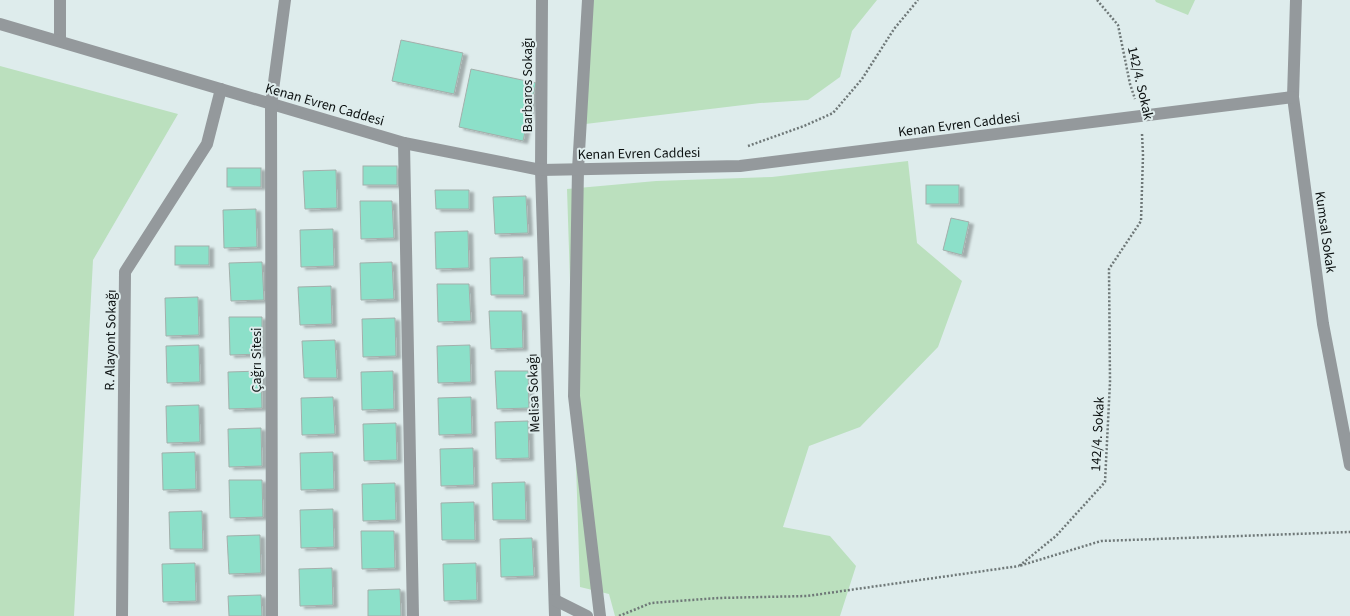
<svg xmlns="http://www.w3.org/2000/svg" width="1350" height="616" viewBox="0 0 1350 616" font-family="'Source Sans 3',sans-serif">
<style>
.green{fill:#bbe0be}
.building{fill:#8ce0c9;stroke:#a3afab;filter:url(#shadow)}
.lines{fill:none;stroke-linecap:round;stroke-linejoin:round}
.path{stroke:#6f7878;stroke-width:2.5;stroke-dasharray:2 2;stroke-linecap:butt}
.minor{stroke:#94999c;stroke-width:12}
.labels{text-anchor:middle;stroke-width:4;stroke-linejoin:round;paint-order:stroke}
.street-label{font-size:14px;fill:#0b1010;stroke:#deecec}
</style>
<defs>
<filter id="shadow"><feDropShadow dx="4.5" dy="2.5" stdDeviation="1" flood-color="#0004"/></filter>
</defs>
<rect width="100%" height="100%" fill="#deecec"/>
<g class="green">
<path d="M585,0h292l-25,31 -12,46 -32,23 -48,3 -183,22z"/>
<path d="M1155,0h40l-7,15 -32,-13z"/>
<path d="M0,66l178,48 -85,146 -19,356h-74z"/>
<path d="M908,161l9,82 45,38 -24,66 -78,80 -51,19 -26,81 47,9 26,30 -16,50h-225l-6,-22 -29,-7 -13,-398 89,-8 116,-4z"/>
</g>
<g class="building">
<path d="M401,40l62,13 -9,41 -62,-13z"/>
<path d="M471,69l65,14 -13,58 -64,-14z"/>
<rect x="363" y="166" width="34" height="19"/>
<rect x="227" y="168" width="34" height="19"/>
<path d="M336,170l1,38 -32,1 -2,-38z"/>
<rect x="926" y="185" width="33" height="19"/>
<path d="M435,190h34v19h-33z"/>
<path d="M526,196l2,37 -33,1 -2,-37z"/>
<path d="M360,201h32l2,37 -33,1z"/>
<path d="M256,209l1,38 -33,1 -1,-38z"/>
<path d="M951,218l18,4 -7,33 -19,-5z"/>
<path d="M333,229l1,37 -33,1 -1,-37z"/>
<path d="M468,231l1,37 -33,1 -1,-37z"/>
<rect x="175" y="246" width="34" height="19"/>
<path d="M523,257l1,38h-33l-1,-37z"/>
<path d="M262,262l2,38 -33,1 -2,-38z"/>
<path d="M392,262l2,37 -33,1 -1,-37z"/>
<path d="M437,284h32l2,37 -33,1z"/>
<path d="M331,286l1,38 -32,1 -2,-38z"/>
<path d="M198,297l1,38 -33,1 -1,-38z"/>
<path d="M489,311h33l1,37 -32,1z"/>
<path d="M229,317h33v37l-32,1z"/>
<path d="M395,318l1,38 -33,1 -1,-38z"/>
<path d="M335,340l2,38h-33l-2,-37z"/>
<path d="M199,345l1,37 -33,1 -1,-37z"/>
<path d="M470,345l1,37 -33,1 -1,-37z"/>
<path d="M261,371l1,37 -33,1 -1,-37z"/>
<path d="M393,371l1,38 -32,1 -1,-38z"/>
<path d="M495,371h33l1,37 -32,1z"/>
<path d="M333,397l2,37 -33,1 -1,-37z"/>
<path d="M471,397l1,37 -33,1 -1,-37z"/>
<path d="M199,405l1,37 -33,1 -1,-37z"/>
<path d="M528,421l1,37 -33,1 -1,-37z"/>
<path d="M396,423l1,37 -33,1 -1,-37z"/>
<path d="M261,428l1,38 -33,1 -1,-38z"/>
<path d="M473,448l1,37 -33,1 -1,-37z"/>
<path d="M195,452l1,37 -33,1 -1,-37z"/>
<path d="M333,452l1,37 -33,1 -1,-37z"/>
<path d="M229,480h33l1,37 -33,1z"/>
<path d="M525,482l1,38h-33l-1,-37z"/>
<path d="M395,483l1,37 -33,1 -1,-37z"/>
<path d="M474,502l1,38h-33l-1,-37z"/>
<path d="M333,509l1,38 -33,1 -1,-38z"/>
<path d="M202,511l1,38h-33l-1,-37z"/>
<path d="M361,531h33l1,37 -33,1z"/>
<path d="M260,535l1,38 -32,1 -2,-38z"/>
<path d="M532,538l2,38 -33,1 -1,-38z"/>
<path d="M195,563l1,38 -33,1 -1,-38z"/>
<path d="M476,563l1,37 -33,1 -1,-37z"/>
<path d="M332,568l1,37 -33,1 -1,-37z"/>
<path d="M400,589l1,27h-33v-26z"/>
<path d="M261,595l1,21h-33l-1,-20z"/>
</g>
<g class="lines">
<g class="path">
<path d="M1097,0l21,25 12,59 5,15"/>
<path d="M1142,134l1,21 -2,66 -32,48 1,113 -5,100 -49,54 -37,30 82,-25 249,-9"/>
<path d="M748,146l56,-20 29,-13 29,-34 32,-50 24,-29"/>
<path d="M619,616l32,-13 67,-5 89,-2 212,-30"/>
</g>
<g class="minor">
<path d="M60,0v41"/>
<path d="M542,0l-1,170 14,446"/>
<path d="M588,0l-10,169 -4,227 26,220"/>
<path d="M1296,0l-3,97 30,227 27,141"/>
<path d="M0,24l404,119 137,27 199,-4 553,-69"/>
<path d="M404,143l9,473"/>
<path d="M555,600l32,16"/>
<path d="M122,616l3,-344 82,-128 14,-55"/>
<path d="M272,616l-1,-511 14,-105"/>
</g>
</g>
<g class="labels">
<g class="street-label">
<text transform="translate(1141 83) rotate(77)" y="5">142/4. Sokak</text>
<text transform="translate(527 85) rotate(-90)" y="5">Barbaros Sokağı</text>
<text transform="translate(325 104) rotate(16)" y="5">Kenan Evren Caddesi</text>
<text transform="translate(959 124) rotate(-7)" y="5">Kenan Evren Caddesi</text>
<text transform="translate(639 153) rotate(-1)" y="5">Kenan Evren Caddesi</text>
<text transform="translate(1326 232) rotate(82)" y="5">Kumsal Sokak</text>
<text transform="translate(110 340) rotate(-89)" y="5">R. Alayont Sokağı</text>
<text transform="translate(256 360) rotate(-90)" y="5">Çağrı Sitesi</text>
<text transform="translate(533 393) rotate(-92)" y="5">Melisa Sokağı</text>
<text transform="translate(1097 434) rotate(-87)" y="5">142/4. Sokak</text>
</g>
</g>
</svg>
